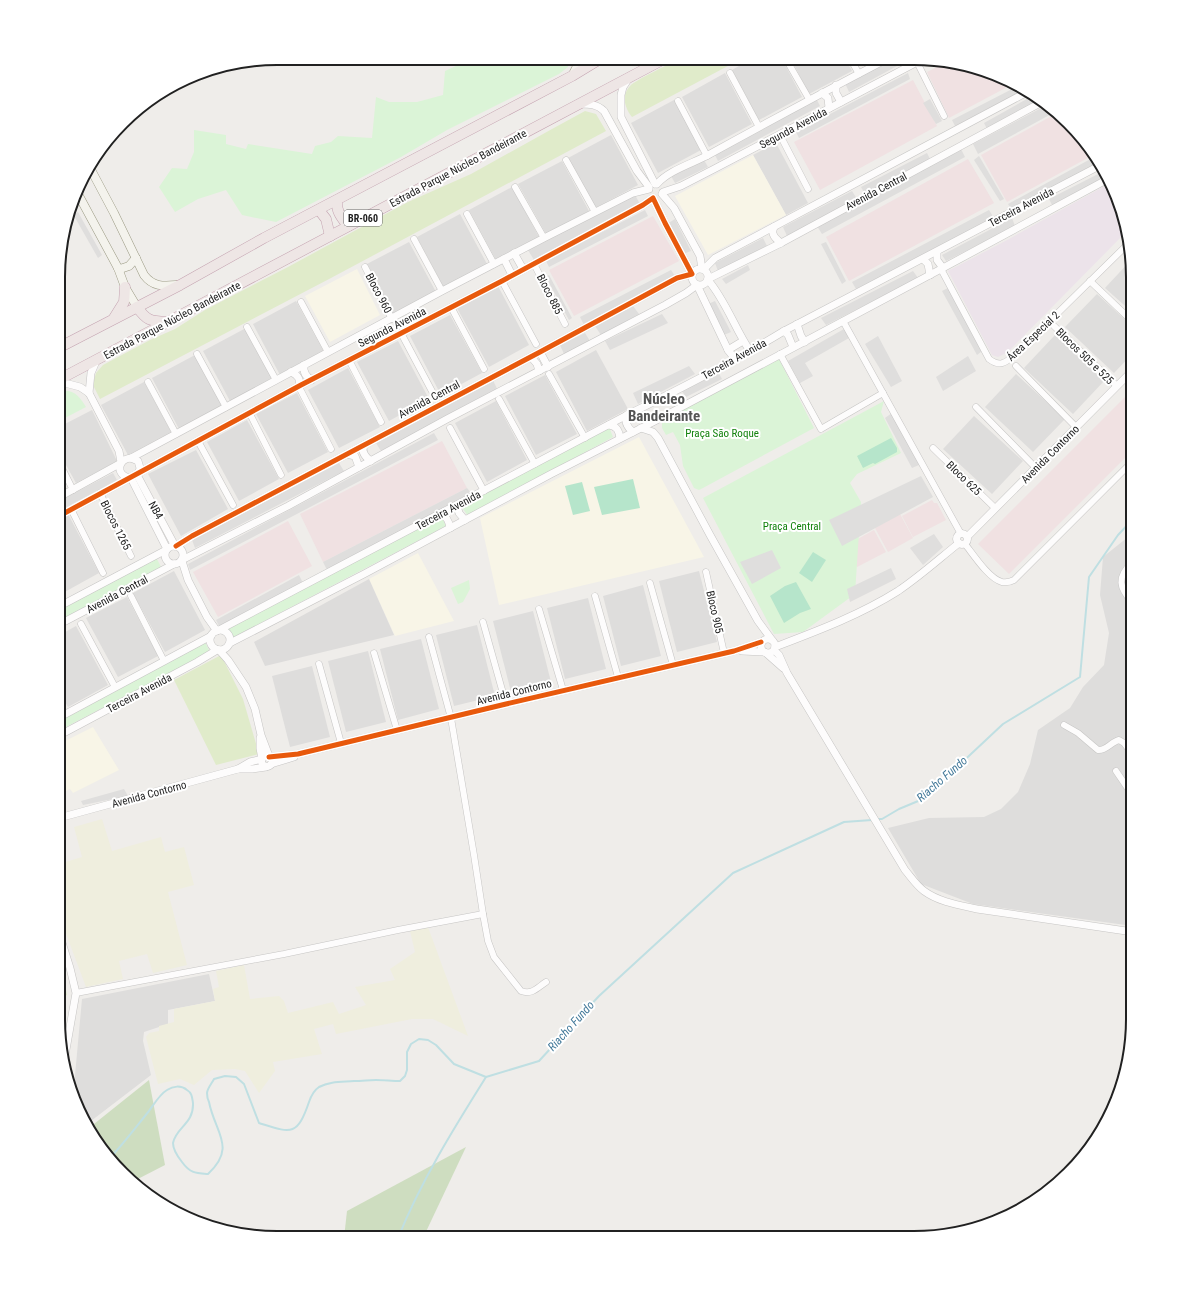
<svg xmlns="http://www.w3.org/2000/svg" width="1191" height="1296" viewBox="0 0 1191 1296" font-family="'Roboto Condensed',sans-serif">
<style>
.residential{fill:#dedddc}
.commercial{fill:#f0e1e2}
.industrial{fill:#ece3ea}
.education{fill:#f8f5e7}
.religious{fill:#dddcdb}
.farmland{fill:#efeede}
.grass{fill:#e0ebca}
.forest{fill:#ceddc0}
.park{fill:#dbf4d7}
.pitch{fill:#b6e5cb}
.parking{fill:#dfdedd}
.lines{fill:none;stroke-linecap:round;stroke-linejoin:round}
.stream{stroke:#bfdfe2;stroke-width:2}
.minor-casing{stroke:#c6c5c4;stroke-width:7}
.tertiary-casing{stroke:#c6c5c4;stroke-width:8}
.secondary-casing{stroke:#9a9982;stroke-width:9}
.trunk-casing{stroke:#c4a2b0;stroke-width:11}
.minor{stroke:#fdfcfc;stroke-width:6}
.tertiary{stroke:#fdfcfc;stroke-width:7}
.secondary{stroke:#f4f3ed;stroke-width:8}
.trunk{stroke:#eee6e5;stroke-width:10}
.cycleway-casing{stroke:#fff;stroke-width:8}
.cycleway{stroke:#e8590c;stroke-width:5}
.labels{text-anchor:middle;stroke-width:4;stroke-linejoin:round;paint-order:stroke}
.shield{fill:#fff;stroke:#646464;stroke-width:1}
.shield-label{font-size:10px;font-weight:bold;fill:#212121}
.street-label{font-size:11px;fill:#212121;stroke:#fff}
.park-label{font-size:11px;fill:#12820d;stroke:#fff}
.water-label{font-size:12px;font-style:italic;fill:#447a9a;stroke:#fff}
.district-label{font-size:15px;font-weight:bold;fill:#545454;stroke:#fff}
.rim{fill:none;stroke:#212121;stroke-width:2}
</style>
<rect width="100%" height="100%" fill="#efedea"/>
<g class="residential">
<path d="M751,59h31l20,38 -43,23 -27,-50z"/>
<path d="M791,59l55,1 6,11 -43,23z"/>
<path d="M725,73l27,51 -43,23 -27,-50z"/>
<path d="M674,100l27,50 -43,23 -27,-50z"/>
<path d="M611,135l27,50 -43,23 -27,-50z"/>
<path d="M776,143l32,60 -22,12 -33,-60z"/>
<path d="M562,161l27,50 -43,23 -28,-50z"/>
<path d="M512,187l27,50 -43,23 -27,-50z"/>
<path d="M460,214l27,50 -43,24 -27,-51z"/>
<path d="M409,242l27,50 -43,23 -28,-50z"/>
<path d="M1132,259l1,4v50l-28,-25z"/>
<path d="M498,286l31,59 -40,22 -32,-59z"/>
<path d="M1097,294l36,33v26l-19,20 -49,-46z"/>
<path d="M296,301l28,51 -44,23 -27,-51z"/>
<path d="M450,315l32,58 -41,22 -31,-59z"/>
<path d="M246,328l27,50 -43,23 -27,-50z"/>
<path d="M1055,335l49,46 -31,33 -49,-46z"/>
<path d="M398,341l31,58 -40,22 -32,-59z"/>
<path d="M596,350l32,59 -41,22 -31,-59z"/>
<path d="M195,355l27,51 -43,23 -27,-51z"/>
<path d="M348,368l32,59 -41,21 -31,-58z"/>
<path d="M1016,374l49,45 -32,33 -48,-45z"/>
<path d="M545,375l32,59 -41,21 -31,-59z"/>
<path d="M144,382l27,50 -43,23 -27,-50z"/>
<path d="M297,393l31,59 -40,21 -32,-59z"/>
<path d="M496,401l31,59 -40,22 -32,-59z"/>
<path d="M92,410l25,51 -41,22 -15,-27v-30z"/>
<path d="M974,416l49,45 -31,33 -49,-45z"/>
<path d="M247,420l32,59 -40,22 -32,-59z"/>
<path d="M196,450l32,59 -47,27 -33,-62z"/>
<path d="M68,514l31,59 -38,21v-76z"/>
<path d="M1133,533v393l-160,-22 -52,-20 -33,-56 41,-10 55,-1 17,-8 17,-17 12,-28 8,-34 32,-22 13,-21 21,-22 5,-32 -9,-38 3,-38z"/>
<path d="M174,571l31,59 -40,22 -32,-59z"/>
<path d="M699,571l18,71 -40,10 -18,-71z"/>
<path d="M643,585l18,71 -40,10 -18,-70z"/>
<path d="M127,597l31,59 -40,21 -32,-59z"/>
<path d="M588,598l18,71 -41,10 -18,-71z"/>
<path d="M533,611l18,71 -40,10 -18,-71z"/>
<path d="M477,625l18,71 -41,10 -18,-71z"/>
<path d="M76,626l32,59 -40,22 -8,-14v-58z"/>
<path d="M421,639l18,70 -41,11 -18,-71z"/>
<path d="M368,651l18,71 -40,10 -18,-71z"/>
<path d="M312,666l18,71 -40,10 -18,-71z"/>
<path d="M209,974l6,27 -47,9v14l-24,8 -1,9 8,34 -64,49 -14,-27 9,-98z"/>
</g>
<g class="commercial">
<path d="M947,62l66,22 -64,34 -22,-46z"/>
<path d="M913,80l24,46 -117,64 -26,-48z"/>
<path d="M1057,113l12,9 26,32 -88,48 -26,-47z"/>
<path d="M968,159l26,44 -145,78 -23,-44z"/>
<path d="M653,216l26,45 -105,55 -25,-46z"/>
<path d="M1133,389v61l-124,124 -31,-30z"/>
<path d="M442,441l25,47 -144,74 -23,-48z"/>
<path d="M932,500l2,3h3l9,17 -33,17 -11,-21z"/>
<path d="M900,514l13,24 -25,14 -13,-24z"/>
<path d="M288,521l24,45 -94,51 -25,-45z"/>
<path d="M874,530l12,22 -29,15 -12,-21z"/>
</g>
<path class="industrial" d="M1110,183l11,24 5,25 -118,120 -10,5 -6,-2 -44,-84 61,-32z"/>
<g class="education">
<path d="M753,155l33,60 -78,40 -33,-59z"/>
<path d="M357,269l23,46 -50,27 -25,-46z"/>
<path d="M639,437l65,120 -205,48 -19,-87z"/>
<path d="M418,553l36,68 -59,15 -26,-57z"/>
<path d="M93,727l26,43 -46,23 -3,-4 -10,5v-53l1,2z"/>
</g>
<path class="religious" d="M369,579l25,56 -129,31 -11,-24z"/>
<g class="farmland">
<path d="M102,819l10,32 49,-14 4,15 19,-5 10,38 -26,7 19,73 -34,8 -6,-19 -28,7 4,18 -37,8 -21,-56 -6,-22v-45l23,-7 -8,-30z"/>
<path d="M428,927l40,109 -35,-17h-21l-76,15 -3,-10 -19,5 8,25 -49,8 2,9 -16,22 -14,-22 -10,-2 -23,1 -18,15 -14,-6 -22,5 -12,-47 3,-4 10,-2v-5l15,-4v-13l41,-8 -2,-12 6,-2 -3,-16 28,-6 6,34 29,-3 5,5 4,12 45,-11 6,12 27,-9 -11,-18 40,-7 -5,-11 25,-17 -5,-21z"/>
</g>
<g class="grass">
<path d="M679,59h62l-109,58c-7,-9 -11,-21 -2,-31 7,-7 38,-21 49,-27z"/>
<path d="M585,111l11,3 10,17 -275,147 -231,121 -6,-12v-7l2,-7 7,-8 47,-25 25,-11 30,-19 83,-43 92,-50 28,-15 63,-28 81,-45z"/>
<path d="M221,655l22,44 16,55 -43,11 -42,-85z"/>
<path d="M59,957l8,38 -8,3z"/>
</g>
<g class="forest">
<path d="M149,1080l16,85 -33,17 -37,-42 -6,-12z"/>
<path d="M466,1147l-43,91h-79l3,-27z"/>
</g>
<g class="park">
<path d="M471,59h97v8l-9,7 -112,56 -46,27 -125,65 -34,-7 -16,-25 -28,9 -23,13 -16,-25 13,-19 15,1 7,-17v-22l32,5v9l20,5 2,-5 64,10 3,-8 16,-4 7,-6 34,2 4,-41 13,5h28l26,-7 2,-24z"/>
<path d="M779,359l35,69 -111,60 -4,2 -5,-2 -11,-22 -3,-21 -7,-13 -7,3 -4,-7v-8z"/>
<path d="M61,391c13,-2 19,6 25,16l-25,13z"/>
<path d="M884,401l-3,11 20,41 -44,21 -7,9 11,19 -6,92 -52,38 -29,2 -71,-136z"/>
<path d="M609,427l4,10 -145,79 -7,-10z"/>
<path d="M441,515l5,11 -214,112 -6,-9z"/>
<path d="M156,557l5,10 -101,53v-12z"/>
<path d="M469,580l1,9 -7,13 -5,2 -7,-16z"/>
<path d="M204,640l6,12 -150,78v-15z"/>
</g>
<g class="pitch">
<path d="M891,438l6,10v4l-22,12 -2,-1 -10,5 -6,-12z"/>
<path d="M633,479l7,29 -38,7 -8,-28z"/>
<path d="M582,482l8,29 -17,4 -8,-29z"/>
<path d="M813,552l13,8 -14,22 -13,-9z"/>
<path d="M796,582l15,27 -11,4 -16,10 -14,-27 15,-10z"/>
</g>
<g class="parking">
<path d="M890,60h18l-59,32 -4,-9z"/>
<path d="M908,73l2,6 -111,59 -3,-6z"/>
<path d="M1018,86l7,3 -70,37 -3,-6z"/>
<path d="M1034,95l6,5 -53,29 -3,-6z"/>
<path d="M816,98l4,8 -102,55 -4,-8z"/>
<path d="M930,99l12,22 -6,3 -13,-21z"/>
<path d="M1047,105l8,7 -77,42 -5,-10z"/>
<path d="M961,149l4,8 -143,77 -5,-8z"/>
<path d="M927,153l3,6 -65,35 -4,-7z"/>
<path d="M979,156l25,43 -4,2 -26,-41z"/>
<path d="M1096,156l3,6 -88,47 -3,-5z"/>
<path d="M704,160l4,7 -33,16 -4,-7z"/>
<path d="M1104,171l2,5 -54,29 -3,-6z"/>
<path d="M852,191l5,8 -70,37 -4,-9z"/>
<path d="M635,195l5,9 -106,56 -6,-10z"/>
<path d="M645,210l3,6 -99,51 -3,-6z"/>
<path d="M989,210l5,8 -138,71 -4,-7z"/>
<path d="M78,212l24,43 -4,3 -25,-44z"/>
<path d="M1012,218l3,8 -69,35 -4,-6z"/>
<path d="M675,219l16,32 -8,3 -16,-30z"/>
<path d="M763,238l4,8 -49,25 -3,-8z"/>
<path d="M826,242l20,39 -4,3 -21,-40z"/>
<path d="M748,265l2,5 -24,14 -4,-5z"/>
<path d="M671,270l4,6 -91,49 -4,-8z"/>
<path d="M913,271l5,7 -92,47 -5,-7z"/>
<path d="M549,275l23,43 -3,2 -23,-43z"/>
<path d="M948,288l34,63 -5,4 -35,-64z"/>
<path d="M715,301l16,31 -7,3 -16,-31z"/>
<path d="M633,306l6,8 -38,21 -6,-9z"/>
<path d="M662,314l6,9 -58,27 -5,-9z"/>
<path d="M844,329l5,9 -44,25 8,13 -13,7 -12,-22z"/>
<path d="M585,333l5,8 -26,13 -4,-9z"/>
<path d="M878,336l24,45 -11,6 -26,-43z"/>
<path d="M968,356l8,15 -33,20 -7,-14z"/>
<path d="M689,366l6,8 -57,30 -5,-11z"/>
<path d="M718,372l4,7 -36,18 -4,-6z"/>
<path d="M493,380l4,9 -116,62 -5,-8z"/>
<path d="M892,413l27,52 -7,3 -27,-50z"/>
<path d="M434,433l4,7 -248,130 -2,-6z"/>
<path d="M339,463l5,8 -149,77 -3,-8z"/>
<path d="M113,473l4,7 -56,30v-10z"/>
<path d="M921,476l12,21 -91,49 -13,-26z"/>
<path d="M467,488l4,5 -144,77 -4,-8z"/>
<path d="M934,534l9,13 -20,18 -13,-17z"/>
<path d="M772,550l9,18 -29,16 -12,-22z"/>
<path d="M891,568l5,11 -46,23 -3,-13z"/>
<path d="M299,575l4,8 -83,45 -4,-8z"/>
<path d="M124,789l4,7 -45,9 -2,-4z"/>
</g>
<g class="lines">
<g class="stream">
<path d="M876,819h6l17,-10 24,-10 80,-75 77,-47 9,-100 29,-42 15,-16"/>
<path d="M110,1158c14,-15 26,-31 39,-47 5,-7 11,-17 18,-21 6,-4 14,-5 20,0 5,3 5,7 6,13 1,21 -17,24 -20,40 0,7 5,14 9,19 8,11 13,11 26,12 29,-27 7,-41 1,-72 -1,-2 -2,-6 -2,-9 0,-4 5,-10 7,-14l11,-3 11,1 8,7 15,39c32,10 38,14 50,-21 2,-6 4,-11 10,-15 11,-6 23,-5 35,-6 8,0 15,-1 22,-1 8,0 16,1 24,1l5,-5 2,-6v-18l4,-8 8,-5 9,1 8,5 18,19 32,13 53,-16 60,-65 134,-123 111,-51 28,-2"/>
<path d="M398,1238c23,-57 56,-110 88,-161"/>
</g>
<g class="minor-casing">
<g id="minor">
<path d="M786,59l23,40"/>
<path d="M851,60l8,14"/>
<path d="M917,62l27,54"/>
<path d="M730,73l29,54"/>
<path d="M678,101l29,55"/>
<path d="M780,135l28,54"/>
<path d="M566,160l29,52"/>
<path d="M515,187l29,51"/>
<path d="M467,214l27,50"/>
<path d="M414,239l28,52"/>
<path d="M534,264l31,60"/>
<path d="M365,267l27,52"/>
<path d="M941,269l48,90c12,9 17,3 27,-5l113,-111"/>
<path d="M502,281l34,63"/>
<path d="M1090,281l43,41"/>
<path d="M301,302l27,50"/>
<path d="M451,307l33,62"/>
<path d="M843,321l118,213"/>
<path d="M1054,326l63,60"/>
<path d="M247,327l29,53"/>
<path d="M401,333l33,62"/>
<path d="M197,354l29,53"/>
<path d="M780,354l41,75 62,-36"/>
<path d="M349,360l32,62"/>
<path d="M1016,366l60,61"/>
<path d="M549,374l36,64"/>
<path d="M148,382l28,52"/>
<path d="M299,387l32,62"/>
<path d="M499,399l36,65"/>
<path d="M976,407l59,60"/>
<path d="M250,414l31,61"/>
<path d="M450,428l34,63"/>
<path d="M198,441l35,64"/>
<path d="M933,448l62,60"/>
<path d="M61,466l12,24"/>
<path d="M100,493l31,63"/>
<path d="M71,509l32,64"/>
<path d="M965,544c8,10 24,35 37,38 5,1 8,0 12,-2l119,-119"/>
<path d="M1133,562c-17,15 -14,26 0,41"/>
<path d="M706,572l18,81"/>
<path d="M650,583l23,82"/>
<path d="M131,596l33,65"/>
<path d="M595,596l23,81"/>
<path d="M539,609l24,81"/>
<path d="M483,622l23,82"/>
<path d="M81,624l34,63"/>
<path d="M429,637l22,81 23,137 9,59 5,27 6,16 27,34c11,4 16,-3 25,-9"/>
<path d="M374,653l23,77"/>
<path d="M319,664l22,79"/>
<path d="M60,705l5,9"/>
<path d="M1064,725l14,8 20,17c8,1 13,-8 21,-10l5,3 9,12"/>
<path d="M1116,771l17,25"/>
<path d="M76,993l208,-39 114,-24 85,-16"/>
</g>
</g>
<g class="tertiary-casing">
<g id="tertiary">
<path d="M629,78l-6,9 -2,8v22l34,67"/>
<path d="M836,85v8l5,9"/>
<path d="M822,93l6,5 1,10"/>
<path d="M580,104c9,0 17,0 24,7l33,60 12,16"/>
<path d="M657,184c12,-14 37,-21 53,-30 58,-32 116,-63 175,-94"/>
<path d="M663,192l18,-6 33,-17 207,-109"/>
<path d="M662,194l12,14 26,48 2,13"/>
<path d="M774,227c-4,7 2,12 7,16"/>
<path d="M937,252v8l6,8"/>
<path d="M514,253l9,16"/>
<path d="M504,259l8,16"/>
<path d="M923,259l5,5 2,11"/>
<circle cx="700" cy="277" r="8"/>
<path d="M704,269l11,-11 314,-167"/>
<path d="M708,279l73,-36 261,-141"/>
<path d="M708,280c18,21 27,49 42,71"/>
<path d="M797,324l4,12 4,6"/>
<path d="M784,331l4,4 5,12"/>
<path d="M728,350l15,-9"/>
<path d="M540,352l8,15"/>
<path d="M531,357l6,7 2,7"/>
<path d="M304,365c-1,7 2,12 8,15"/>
<path d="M291,372c7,3 10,7 8,15"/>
<path d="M61,382l19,5 9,6 30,58 2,11"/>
<path d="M89,393l2,-20 6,-14"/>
<path d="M627,415c-3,7 0,12 6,17"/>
<path d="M609,425c8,1 10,6 11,13"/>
<path d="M641,428l12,4 5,6 52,97 48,86 14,19"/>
<path d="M364,445c-3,7 1,12 7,16"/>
<path d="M347,454l8,2 4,11"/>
<path d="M131,458l311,-167 102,-53 89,-45 16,-4"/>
<path d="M137,475l38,71"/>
<path d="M129,478c-14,-4 -11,-19 2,-20l7,3 2,7 -1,4"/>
<path d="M131,478l36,71"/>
<path d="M61,496l60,-33"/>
<path d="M457,505l2,8 6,7"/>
<path d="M441,514c6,3 8,7 9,14"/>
<path d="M61,515l240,-130 201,-104 141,-76 10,-7 12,25 27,51 -15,4 -137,74 -348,184 -16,10"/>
<circle cx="962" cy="539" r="5.5"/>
<path d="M967,537l166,-167"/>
<circle cx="174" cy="555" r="9"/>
<path d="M182,560l106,-54 159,-87 218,-114 21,-12 11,-8 31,65 7,9"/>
<path d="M182,561l6,19 19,37 10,14"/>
<path d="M60,606l106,-56"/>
<path d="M60,624l114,-60"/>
<path d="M219,630l408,-215c53,-26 106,-53 157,-84l317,-166"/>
<circle cx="220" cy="640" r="10"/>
<circle cx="768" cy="646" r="7"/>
<path d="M230,643l134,-69 187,-100 106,-54 284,-151 167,-90"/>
<path d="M775,647c42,-16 85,-32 123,-56 21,-14 41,-32 61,-48"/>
<path d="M219,650l9,10 18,27 9,22 6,26 8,21"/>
<path d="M774,650l5,5 8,18 118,197c6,7 11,15 19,21 15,11 35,14 53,18l156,23"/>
<path d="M742,651l22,1"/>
<path d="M766,653l17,15"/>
<path d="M60,717l151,-81"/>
<path d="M60,735l137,-73 20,-12"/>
<path d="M260,738v10l2,11"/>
<circle cx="267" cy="761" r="5.5"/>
<path d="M269,757l29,-3 208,-50 228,-53 27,-9"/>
<path d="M271,764l23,-7"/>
<path d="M238,769h14l14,-2"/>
<path d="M59,818l179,-49 12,-7 12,-3"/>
<path d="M59,933l11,35 6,25 -12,68"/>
</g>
</g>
<g class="secondary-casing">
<g id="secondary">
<path d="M572,76l5,-10 -1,-7"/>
<path d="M89,166l25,47 30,62c9,12 19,11 33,10"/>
<path d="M78,194l40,74 7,19 12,20"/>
<path d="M118,268l2,1 9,-3 7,-8"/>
</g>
</g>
<g class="trunk-casing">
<g id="trunk">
<path d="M337,201c-1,11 5,17 11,25"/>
<path d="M319,210l7,9 4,17"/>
<path d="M137,307c10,14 13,14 30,15"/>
<path d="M114,318l10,-16 1,-15"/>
<path d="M62,346l118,-61 84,-47 308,-162 28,-17"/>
<path d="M62,378l602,-319"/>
</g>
</g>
<use href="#minor" class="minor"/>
<use href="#tertiary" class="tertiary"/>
<use href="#secondary" class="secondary"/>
<use href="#trunk" class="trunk"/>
<g class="cycleway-casing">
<g id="cycleway">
<path d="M61,515l240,-130 201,-104 141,-76 10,-7 12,25 27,51 -15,4 -137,74 -348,184 -16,10"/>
<path d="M269,757l29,-3 208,-50 228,-53 27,-9"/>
</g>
</g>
<use href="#cycleway" class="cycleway"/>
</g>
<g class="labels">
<rect class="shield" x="344" y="210" width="38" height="16" rx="3"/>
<g class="shield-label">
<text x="363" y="222">BR-060</text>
</g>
<g class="street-label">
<text transform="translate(793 128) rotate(-28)" y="4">Segunda Avenida</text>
<text transform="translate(458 168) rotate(-28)" y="4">Estrada Parque Núcleo Bandeirante</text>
<text transform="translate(876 191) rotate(-28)" y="4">Avenida Central</text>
<text transform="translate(1021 207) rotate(-28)" y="4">Terceira Avenida</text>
<text transform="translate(379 293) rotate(62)" y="4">Bloco 960</text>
<text transform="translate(550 294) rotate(63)" y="4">Bloco 885</text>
<text transform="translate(172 320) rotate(-28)" y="4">Estrada Parque Núcleo Bandeirante</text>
<text transform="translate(392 327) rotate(-27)" y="4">Segunda Avenida</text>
<text transform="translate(1033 336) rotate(-43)" y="4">Área Especial 2</text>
<text transform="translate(1085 356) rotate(44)" y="4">Blocos 505 e 525</text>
<text transform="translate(734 359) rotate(-29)" y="4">Terceira Avenida</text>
<text transform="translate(429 399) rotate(-28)" y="4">Avenida Central</text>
<text transform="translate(1050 454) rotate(-45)" y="4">Avenida Contorno</text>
<text transform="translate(964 478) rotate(44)" y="4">Bloco 625</text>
<text transform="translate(156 510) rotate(61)" y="4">NB4</text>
<text transform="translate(448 510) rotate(-28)" y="4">Terceira Avenida</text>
<text transform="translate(116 525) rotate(63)" y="4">Blocos 1265</text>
<text transform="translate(117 594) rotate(-28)" y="4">Avenida Central</text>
<text transform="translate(715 612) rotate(77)" y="4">Bloco 905</text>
<text transform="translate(514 692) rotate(-14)" y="4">Avenida Contorno</text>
<text transform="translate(139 693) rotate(-28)" y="4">Terceira Avenida</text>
<text transform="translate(149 794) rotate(-15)" y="4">Avenida Contorno</text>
</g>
<g class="park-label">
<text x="722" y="437">Praça São Roque</text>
<text x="792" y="530">Praça Central</text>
</g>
<g class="water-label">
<text transform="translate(942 779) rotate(-41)" y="4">Riacho Fundo</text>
<text transform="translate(571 1026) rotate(-48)" y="4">Riacho Fundo</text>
</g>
<g class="district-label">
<text x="664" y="404">Núcleo<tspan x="664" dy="17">Bandeirante</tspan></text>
</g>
</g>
<path d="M0 0H1191V1296H0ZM277 65H914A212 212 0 0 1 1126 277V1019A212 212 0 0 1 914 1231H277A212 212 0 0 1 65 1019V277A212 212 0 0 1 277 65Z" fill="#fff" fill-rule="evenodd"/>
<path class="rim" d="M277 65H914A212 212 0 0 1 1126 277V1019A212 212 0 0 1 914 1231H277A212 212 0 0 1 65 1019V277A212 212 0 0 1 277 65Z"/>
</svg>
